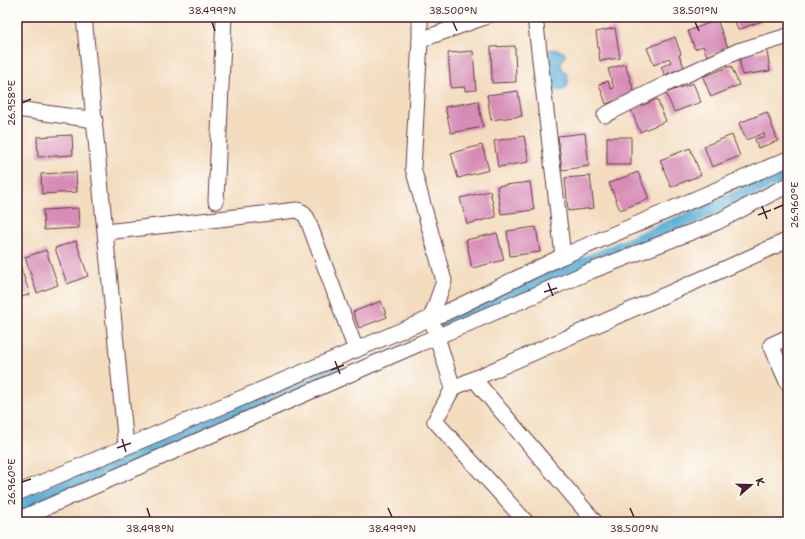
<svg xmlns="http://www.w3.org/2000/svg" width="805" height="539" viewBox="0 0 805 539" font-family="'Shantell Sans',sans-serif">
<style>
.water{fill:#5bb1d8;stroke:#526882}
.lines{fill:none;stroke-linecap:round;stroke-linejoin:round}
.canal{stroke:#5bb1d8;stroke-width:14}
.building{fill:#d78cb7}
.minor-casing{stroke:#633b41;stroke-width:17}
.minor{stroke:#fff;stroke-width:15}
.ticks{fill:none;stroke:#4a1f2b;stroke-width:1.5}
.neatline{fill:none;stroke:#4a1f2b;stroke-width:1.5}
.ticks-label{font-size:10px;text-anchor:middle;fill:#4a1f2b}
</style>
<rect width="100%" height="100%" fill="#fdfcf7"/>
<filter id="ink" filterUnits="userSpaceOnUse"><feTurbulence type="fractalNoise" baseFrequency=".025" numOctaves="2"/><feDisplacementMap in="SourceGraphic" scale="8" xChannelSelector="R" yChannelSelector="G"/><feConvolveMatrix kernelMatrix="1 2 1 2 8 2 1 2 1" color-interpolation-filters="sRGB"/></filter>
<filter id="wash" filterUnits="userSpaceOnUse"><feTurbulence type="fractalNoise" baseFrequency=".012" numOctaves="4" result="noise"/><feDisplacementMap in="SourceGraphic" scale="16" xChannelSelector="R" yChannelSelector="G"/><feGaussianBlur stdDeviation="0.9" result="paint"/><feColorMatrix in="noise" values="0 0 0 0 0 0 0 0 0 0 0 0 0 0 0 0 0 1.4 0 .05"/><feComposite in="paint" operator="in"/></filter>
<g filter="url(#wash)">
<rect width="100%" height="100%" fill="#f3dcbe"/>
<path class="water" d="M551,49c4,0 10,2 13,3l2,5 -5,5c0,9 7,10 7,17 2,13 -11,15 -19,7v-18l-5,-6c0,-7 0,-10 7,-13z"/>
<g class="lines">
<g class="canal">
<path d="M445,324l285,-123 58,-29"/>
<path d="M17,507l319,-136"/>
</g>
</g>
<g id="blocks">
<g class="building">
<path d="M733,17h30l1,3 -26,10z"/>
<path d="M717,20l11,28 -21,8 -4,-10 -8,3 -7,-18z"/>
<path d="M615,28l5,30 -20,3 -4,-29z"/>
<path d="M675,37l6,17 -2,1 5,12 -19,8 -4,-8 10,-5 -2,-4 -15,7 -7,-17z"/>
<path d="M515,46l1,36 -24,1 -1,-36z"/>
<path d="M473,51l3,39 -11,1v-4l-14,1 -3,-35z"/>
<path d="M767,51l3,20 -28,4 -3,-20z"/>
<path d="M625,64l10,30 -29,10 -7,-20 9,-3 3,8 3,-1 -6,-19z"/>
<path d="M731,66l8,19 -28,12 -8,-20z"/>
<path d="M693,83l8,19 -27,10 -8,-19z"/>
<path d="M518,91l4,25 -31,4 -4,-25z"/>
<path d="M657,99l9,22 -26,11 -9,-22z"/>
<path d="M478,101l5,26 -32,6 -6,-26z"/>
<path d="M767,112l11,29 -20,7 -3,-9 10,-3 -1,-3 -18,7 -7,-17z"/>
<path d="M17,122h3l-2,16h-1z"/>
<path d="M585,133l4,33 -27,4 -4,-34z"/>
<path d="M72,135l1,20 -35,2 -1,-20z"/>
<path d="M732,135l8,21 -28,11 -8,-21z"/>
<path d="M524,136l5,26 -31,5 -4,-26z"/>
<rect x="607" y="137" width="24" height="28"/>
<path d="M482,145l7,25 -31,8 -7,-25z"/>
<path d="M690,148l11,27 -30,12 -11,-27z"/>
<path d="M76,172l1,20 -35,2 -1,-20z"/>
<path d="M638,172l11,27 -29,11 -11,-27z"/>
<path d="M590,176l4,32 -26,3 -3,-33z"/>
<path d="M530,182l4,28 -33,4 -4,-28z"/>
<path d="M490,191l6,26 -29,7 -7,-26z"/>
<path d="M78,208l1,20 -35,2 -1,-20z"/>
<path d="M536,227l4,25 -30,4 -3,-25z"/>
<path d="M497,233l7,27 -32,8 -6,-28z"/>
<path d="M76,241l12,35 -21,8 -12,-36z"/>
<path d="M46,250l12,35 -21,8 -12,-36z"/>
<path d="M17,257l13,37 -13,5z"/>
<path d="M381,301l6,16 -28,11 -6,-16z"/>
</g>
</g>
</g>
<g filter="url(#ink)">
<use href="#blocks" fill-opacity="0" stroke="#633b41" stroke-width="1"/>
<g class="lines">
<g class="minor-casing">
<g id="minor">
<path d="M84,17l42,429"/>
<path d="M420,17v23l-7,128 31,113 -13,37 22,70 -18,33 91,101"/>
<path d="M535,17l28,239"/>
<path d="M420,40l65,-23"/>
<path d="M17,109l78,11"/>
<path d="M605,115l61,-31 72,-33 50,-15"/>
<path d="M216,201l8,-184"/>
<path d="M106,232l191,-22 5,2 5,6 49,132"/>
<path d="M788,337l-17,8 17,39"/>
<path d="M474,379l121,143"/>
<path d="M453,388l278,-122 57,-26"/>
<path d="M17,493c138,-59 276,-116 414,-175l14,-5 118,-57 225,-97"/>
<path d="M17,520l404,-177 32,-13 138,-59 126,-49 71,-37"/>
</g>
</g>
<use href="#minor" class="minor"/>
</g>
</g>
<path class="ticks" d="M212,22l3,9M453,22l4,9M695,22l4,9M22,103l9,-4M762,206l5,13M774,209l9,-4M758,215l13,-5M548,283l5,13M544,292l13,-4M335,361l5,13M331,370l13,-5M122,439l4,13M117,448l14,-5M22,482l9,-3M147,508l3,9M388,508l4,9M630,508l4,9"/>
<rect width="805" height="539" fill="none" stroke="#fdfcf7" stroke-width="44"/>
<g transform="translate(751 485) rotate(70)" stroke="#fdfcf7" stroke-width="3" paint-order="stroke">
<path d="M0-3L7 15L0 10L-7 15Z" fill="#4a1f2b"/>
<text y="-6" font-size="11" font-weight="bold" text-anchor="middle" fill="#4a1f2b">K</text>
</g>
<rect x="22" y="22" width="761" height="495" class="neatline"/>
<g class="ticks-label">
<text x="212" y="14">38.499°N</text>
<text x="453" y="14">38.500°N</text>
<text x="695" y="14">38.501°N</text>
<text transform="translate(11 103) rotate(-90)" y="4">26.958°E</text>
<text transform="translate(794 205) rotate(-90)" y="4">26.960°E</text>
<text transform="translate(11 482) rotate(-90)" y="4">26.960°E</text>
<text x="150" y="532">38.498°N</text>
<text x="392" y="532">38.499°N</text>
<text x="634" y="532">38.500°N</text>
</g>
</svg>
